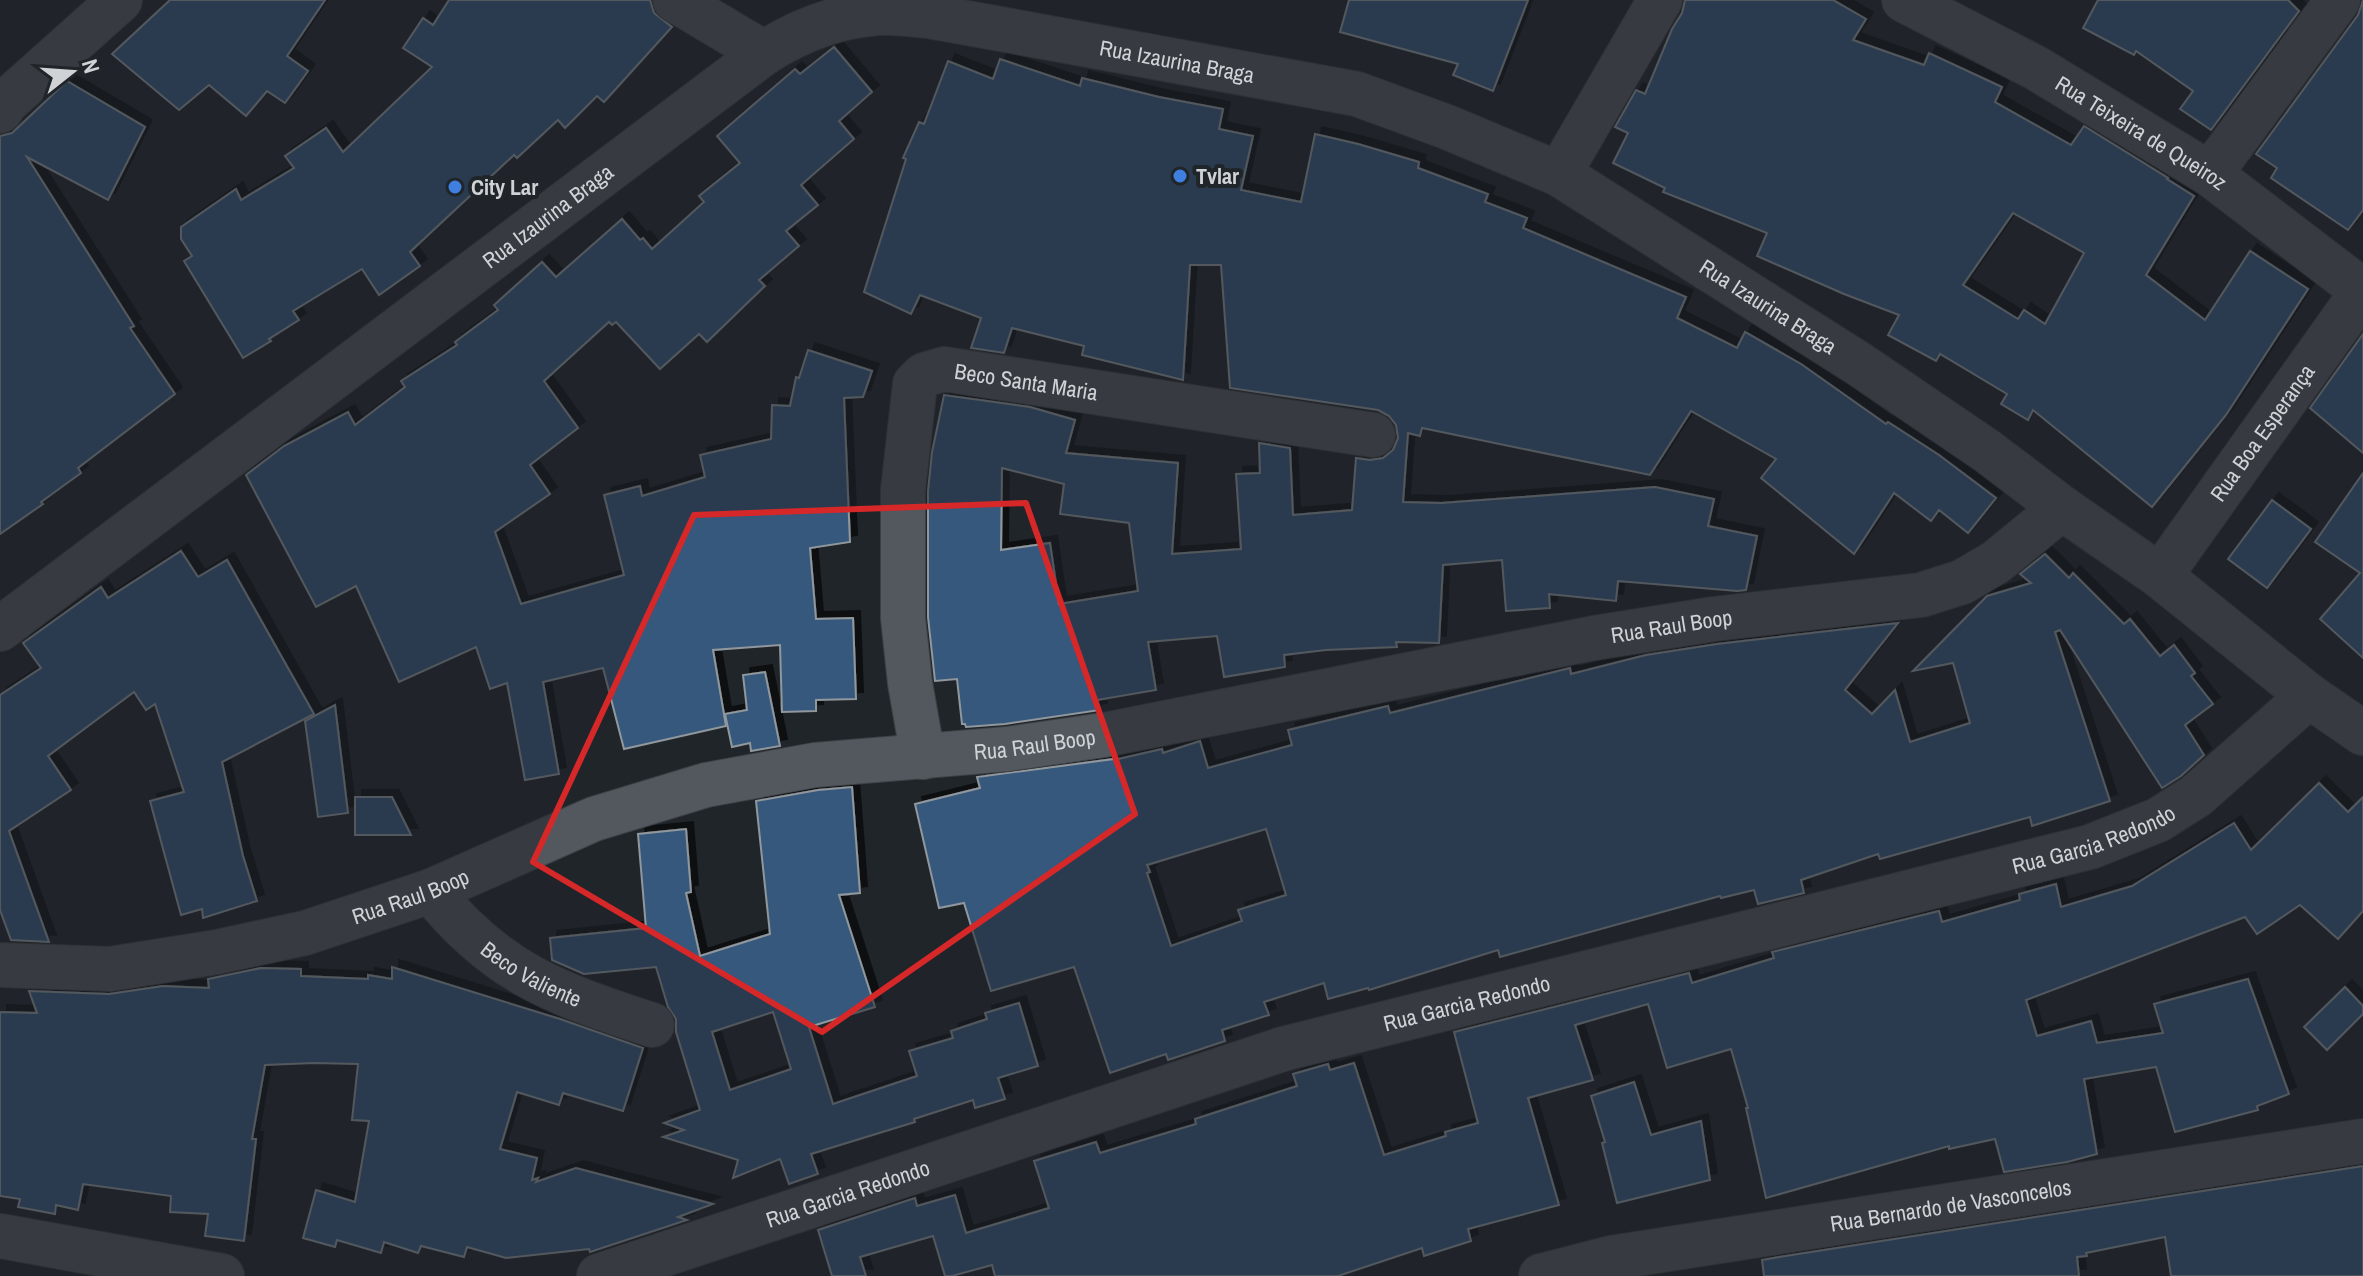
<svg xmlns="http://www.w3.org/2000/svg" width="2363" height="1276" viewBox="0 0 2363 1276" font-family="'Archivo Narrow',sans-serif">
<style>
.building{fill:#36597b;stroke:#90979d;stroke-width:2;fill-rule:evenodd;filter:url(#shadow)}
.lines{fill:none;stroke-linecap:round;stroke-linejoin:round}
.minor-casing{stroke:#3d4145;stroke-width:46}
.minor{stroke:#52585e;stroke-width:44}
.marked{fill:none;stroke:#d62828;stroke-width:6;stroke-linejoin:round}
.shop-dot{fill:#3f7fe0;stroke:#20252a;stroke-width:3}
.labels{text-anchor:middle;stroke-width:8;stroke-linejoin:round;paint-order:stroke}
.street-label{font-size:22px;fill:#cfd3d6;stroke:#20252a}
.poi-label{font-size:22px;font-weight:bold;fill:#cfd3d6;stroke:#20252a;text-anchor:start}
</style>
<defs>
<filter id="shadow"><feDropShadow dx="7" dy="-7" stdDeviation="0" flood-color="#0009"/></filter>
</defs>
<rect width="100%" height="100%" fill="#20252a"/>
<g class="building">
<path d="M170,0h155l-38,56 21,15 -23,32 -18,-12 -21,25 -37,-31 -30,25 -67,-56z"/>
<path d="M449,0h201l4,13 18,14 -68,75 -7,-6 -32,32 -7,-8 -41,38 -3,-3 -104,97 10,14 -41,29 -17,-26 -69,42 6,9 -30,19 2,2 -28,17 -59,-97 8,-5 -11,-17v-12l55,-38 5,11 53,-32 -9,-12 41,-28 17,24 89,-85 -29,-19 20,-30 10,7z"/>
<path d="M1349,0h179l-35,91 -40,-16 5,-11 -118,-32z"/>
<path d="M1685,0h148l33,19 -13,21 71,25 5,-12 73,34 -7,15 76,43 13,-19 84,52 -1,1 27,17 -48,79 59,45 45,-69 58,38 -82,126 -74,92 -119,-97 -5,10 -27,-16 6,-10 -67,-40 -4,7 -48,-26 11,-20 -55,-21 -87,-38 10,-23 -104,-41 2,-4 -52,-25 15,-30 -13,-6 21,-37 9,4 27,-65 10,-16zM2013,213l71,40 -39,71 -21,-14 -6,9 -55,-34z"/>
<path d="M2098,0h190l11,11 -88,119 -31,-21 13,-18 -57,-40 -2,4 -51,-27z"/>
<path d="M2363,0v210l-15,20 -77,-52 6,-10 -21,-14 102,-139z"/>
<path d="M834,47l38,45 -33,29 15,18 -53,46 17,20 -32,26 13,15 -40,34 6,6 -58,56 -8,-8 -39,35 -44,-47 -4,3 -3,-3 -65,59 34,47 -48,37 20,29 -55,38 26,72 103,-29 -20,-80 36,-9 2,10 63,-19 -5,-22 71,-16 1,-34 18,1 6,-29 3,1 9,-28 64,21 -9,26 -19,1 6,144 -40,6 6,71 37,-1 3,81 -40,1v11l-34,1 -2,-67 -67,5 13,76 -102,23 -21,-81 -60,14 16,92 -34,6 -18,-97 -17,6 -14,-42 -77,35 -43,-96 -40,21 -70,-132 38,-29 64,-34 7,13 50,-38 -4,-6 56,-36 -2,-3 43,-32 -4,-5 48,-43 14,15 66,-58 18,21 3,-2 9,11 52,-47 -5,-6 41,-33 -23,-27 78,-67 5,5z"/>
<path d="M1000,59l80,27 2,-8 77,19 64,12 -4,20 34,7 -12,54 60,12 14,-68 43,10 61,18 -1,6 70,26 -3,8 42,16 -4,10 163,69 -9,21 60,30 8,-16 56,32 85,60 2,-2 51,33 57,43 -28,35 -29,-23 -8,11 -37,-28 -40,61 -93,-76 15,-19 -85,-48 -41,64 -228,-47 -2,8 -12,-3 -5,69 38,1 214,-16 59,12 -6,27 49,10 -11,54 -9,1 -119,-10 -2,20 -67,-7 1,14 -44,3 -4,-51 -59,5 -4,78 -43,-1 1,5 -71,3 -42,5 1,12 -61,10 -7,-41 -69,6 8,48 -59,10 3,10 -95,14 -39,3 -1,-3h-3l-5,-45 -22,2 -7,-64v-126l4,-39 12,-57 86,12 45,13 -9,33 112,10 -6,91 69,-5 -5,-75 24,-1 -1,-30 31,5 3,67 59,-5 4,-52 14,2 13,-2 10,-8 5,-12 -2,-13 -7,-9 -11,-6 -148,-22 -9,-123h-31l-7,115 -101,-25 2,-9 -72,-18 -8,25 -33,-5 10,-30 -61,-23 -9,19 -47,-22 42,-133 -3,-1 16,-36 5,2 24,-63 45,18zM1002,468l62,16 -4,30 69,9 9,68 -79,13 -9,-61 -49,7z"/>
<path d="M67,81l78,46 -37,73 -81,-43 107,169 -4,2 45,66 -97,74 3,5 -40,29 2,2 -43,30v-398l12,-3z"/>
<path d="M2363,334v119l-53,-45z"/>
<path d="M2363,473v185l-43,-39 40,-46 -45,-31z"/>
<path d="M2272,500l39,29 -44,59 -39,-29z"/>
<path d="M181,551l17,26 29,-17 87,154 -92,48 21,94 14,45 -54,17 -1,-9 -21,6 -31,-114 34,-9 -29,-88 -9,6 -12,-18 -86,64 23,34 -62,41 40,111 -38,-2 -11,-30v-215l41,-27 -18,-25 78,-56 7,11z"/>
<path d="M2045,554l24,24 4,-5 51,51 6,-5 30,37 14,-11 21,28 -4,3 22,28 -28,21 19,30 -23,21 -19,12 -102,-158 -5,2 55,169 -78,25 -2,-9 -150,42 -2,-5 -77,26 3,13 -46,11 -4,-14 -33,8 -1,-2 -220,61 -2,-7 -129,40 -1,-2 -40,11 -4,-16 -60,19 5,13 -47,15 3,11 -57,19 -2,-6 -56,19 -36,-106 -83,24 -27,-88 -25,5 -24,-104 65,-16 -3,-11 137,-18v1l48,-11 1,4 37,-12 8,27 84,-23 -4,-15 100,-24 2,7 180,-45 1,6 75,-19 71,-11 181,-21 -53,67 27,24 23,-24 15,52 60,-19 -17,-60 -40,8 74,-75 44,-13 -11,-9zM1266,829l20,66 -48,15 4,11 -71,25 -24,-73 3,-1 -3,-7z"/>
<path d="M765,672l15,74 -29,5 -1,-8 -18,4 -7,-33 22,-4 -4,-35z"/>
<path d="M335,705l13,108 -30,4 -13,-96z"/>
<path d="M2319,783l29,29 15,-15v114l-25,28 -38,-34 -43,29 -12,-17 -219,83 11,36 54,-15 6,22 66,-10 -9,-29 94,-25 41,115 -32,12 1,4 -83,22 -19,-65 -72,12 13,75 -30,8 -63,10 -9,-33 -46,10v-3l-183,52 -20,-90h2l-17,-59 -64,19 -19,-64 -73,21 18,55 -65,18 31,107 -91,24 3,12 -47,15 -2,-8 -84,28h-343l-3,-11 -40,11h-7l-12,-40 -73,21 6,19h-34l-14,-46 97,-32 2,8 38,-11 11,38 83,-25 -15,-47 62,-19 4,11 96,-29 -1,-5 102,-33 -4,-12 35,-10 2,6 24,-7 30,92 62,-19 -1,-4 33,-9 -24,-91 235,-59 3,10 82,-25 -2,-6 167,-41 3,11 78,-22 -1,-6 37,-10 5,23 71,-21 102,-63 17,27z"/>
<path d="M852,787l8,106 -21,2 36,112 -66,20 24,77 84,-28 -8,-25 44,-13 -2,-7 36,-12 -2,-6 34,-10 19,63 -40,12 7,21 -30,9 -2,-8 -59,19 1,3 -104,32 7,20 -29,10 -9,-25 -47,19 5,-18 -75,-23 21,-7 -20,-7 36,-13 -24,-78v-13l-8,-12 -12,-40 -72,7 -32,-14 -2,-22 96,-10 -8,-94 48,-5 5,63 -5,1 14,63 70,-22 -14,-133 62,-11zM773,1012l18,57 -61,21 -18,-58z"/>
<path d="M355,797h37l19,38h-56z"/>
<path d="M392,967l168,52 83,29 -20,63 -60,-18 -4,12 -42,-13 -17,57 37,9 -5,22 6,-2 -2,4 40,-14 137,36 -35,13 9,3 -97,32 -1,-3 -83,9 -39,-11 -3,10 -43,-11 -3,7 -34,-11 -3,11 -44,-13 -2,7 -32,-9 13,-48 39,12 14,-81 -17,-1 6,-56 -44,-1 -49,2 -13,74h4l-12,102 -39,-5 3,-22 -38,-2 1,-16 -88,-12 -5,26 -22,-5 -1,9 -37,-7 2,-8 -20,-3v-184l37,1 -8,-22 80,3 54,-8 46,2 -1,-9 53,-11 40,1v7l67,3v-4l24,4z"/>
<path d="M2345,987l18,19v8l-36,36 -23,-23z"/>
<path d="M1634,1082l17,53 50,-14 9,59 -93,23 -15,-60 3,-1 -14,-46z"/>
<path d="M2363,1166v110h-192l-6,-39 -79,16 1,3 -10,1 2,19h-315l-2,-16 17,-3z"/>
</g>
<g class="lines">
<g class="minor-casing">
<g id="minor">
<path d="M675,0l89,53"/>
<path id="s1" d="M1904,0l132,68 174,106 153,117"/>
<path d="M0,111l6,-9 114,-102"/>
<path d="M1559,174l101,-174"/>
<path d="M2210,174l128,-174"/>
<path id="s2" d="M2160,576l203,-285"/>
<path id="s3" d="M0,629l764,-576c34,-22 73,-37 114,-40 17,-1 35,2 51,3l428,78 90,33 112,47 300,190 128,87 75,57 98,68 149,120 54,37"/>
<path id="s4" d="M923,757l-13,-74 -7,-65v-128l12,-106 9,-9 20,-6 429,66"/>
<path id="s5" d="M431,891c65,82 126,103 221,134"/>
<path id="s6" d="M0,965l110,4 107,-17 88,-19 126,-42 163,-72 112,-34 109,-20 193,-16 96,-14 490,-97 120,-19 207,-24 41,-13 34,-20 66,-54"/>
<path d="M0,1236l222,40"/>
<path id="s7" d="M599,1276l684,-227 807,-202 68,-27 38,-24 113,-100"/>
<path id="s8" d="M1541,1276l70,-18 752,-117"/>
</g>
</g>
<use href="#minor" class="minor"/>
</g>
<path d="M0 0H2363V1276H0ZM1026,503l109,311 -313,218 -289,-170 161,-347z" fill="#20252a" fill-opacity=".55" fill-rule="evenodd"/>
<path class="marked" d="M1026,503l109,311 -313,218 -289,-170 161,-347z"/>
<g class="shop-dot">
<circle cx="1180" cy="176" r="8"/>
<circle cx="455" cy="187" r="8"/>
</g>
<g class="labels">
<g class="street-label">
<text dy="8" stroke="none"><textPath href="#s3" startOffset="1382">Rua Izaurina Braga</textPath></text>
<text dy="8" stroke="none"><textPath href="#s1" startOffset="272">Rua Teixeira de Queiroz</textPath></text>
<text dy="8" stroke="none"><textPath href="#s3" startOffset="686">Rua Izaurina Braga</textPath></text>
<text dy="8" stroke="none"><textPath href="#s3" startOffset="2030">Rua Izaurina Braga</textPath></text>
<text dy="8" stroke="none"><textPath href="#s4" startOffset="492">Beco Santa Maria</textPath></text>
<text dy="8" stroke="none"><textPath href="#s2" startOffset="176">Rua Boa Esperança</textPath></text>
<text dy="8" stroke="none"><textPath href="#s6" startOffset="1716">Rua Raul Boop</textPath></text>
<text dy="8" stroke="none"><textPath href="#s6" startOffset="1068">Rua Raul Boop</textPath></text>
<text dy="8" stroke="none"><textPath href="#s7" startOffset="1558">Rua Garcia Redondo</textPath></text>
<text dy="8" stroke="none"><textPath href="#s6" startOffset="420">Rua Raul Boop</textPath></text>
<text dy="8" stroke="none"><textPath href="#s5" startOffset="132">Beco Valiente</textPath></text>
<text dy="8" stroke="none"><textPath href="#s7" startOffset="910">Rua Garcia Redondo</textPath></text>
<text dy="8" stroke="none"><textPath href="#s7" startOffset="262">Rua Garcia Redondo</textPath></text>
<text dy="8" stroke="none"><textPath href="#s8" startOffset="416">Rua Bernardo de Vasconcelos</textPath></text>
</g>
<g class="poi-label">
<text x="1196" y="184">Tvlar</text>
<text x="471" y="195">City Lar</text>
</g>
</g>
<g transform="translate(72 72) rotate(73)" stroke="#20252a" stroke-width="6" paint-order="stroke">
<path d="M0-6L14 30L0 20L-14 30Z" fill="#cfd3d6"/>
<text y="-12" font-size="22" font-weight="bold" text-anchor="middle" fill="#cfd3d6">N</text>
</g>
</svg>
